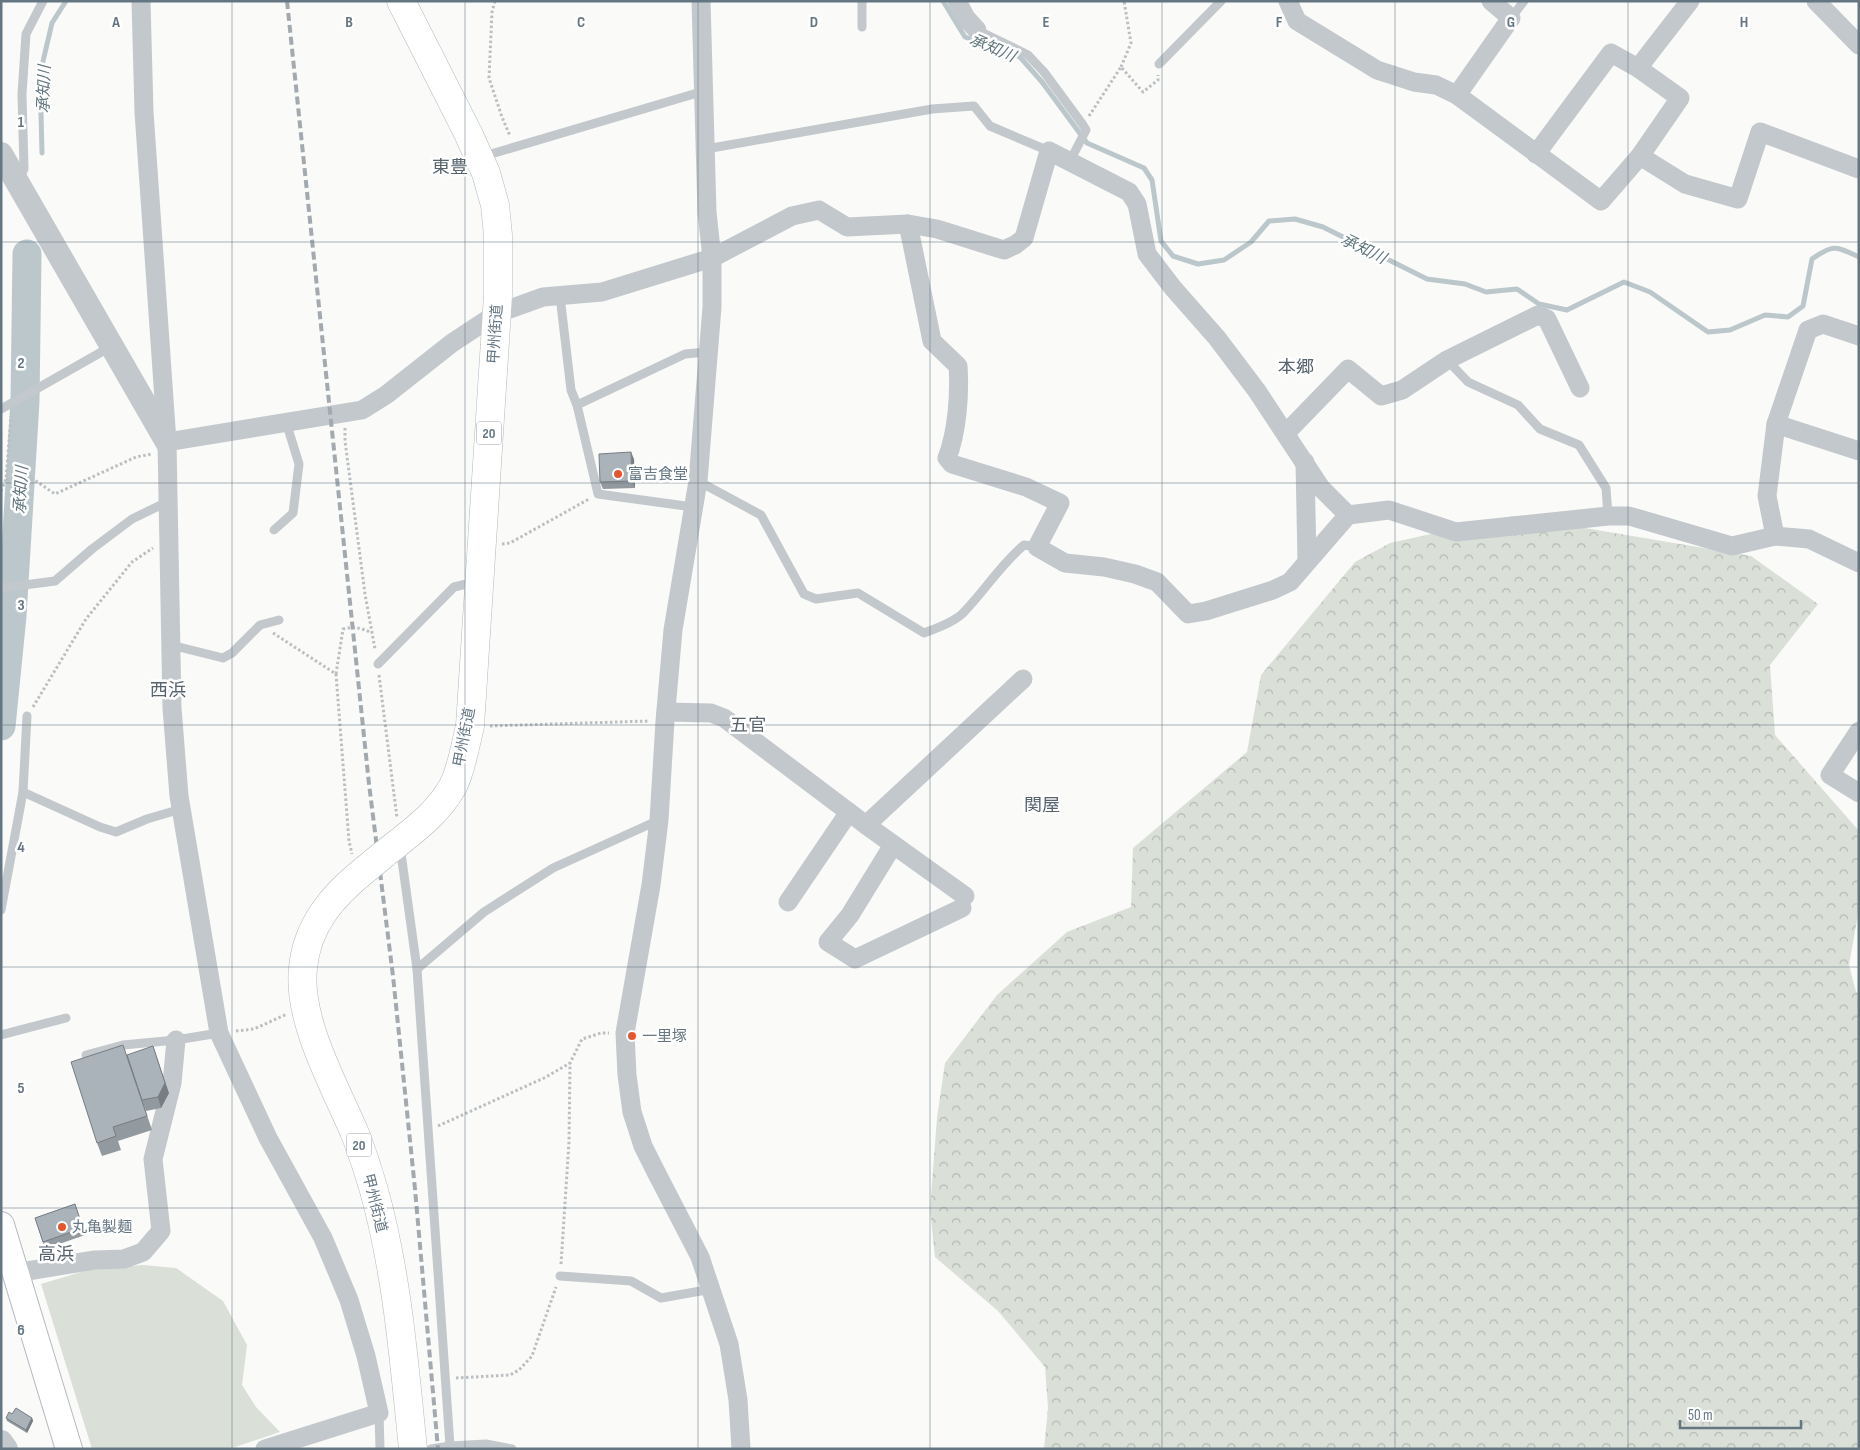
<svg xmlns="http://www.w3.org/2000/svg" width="1860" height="1450" viewBox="0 0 1860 1450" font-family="'Sofia Sans Condensed','Noto Sans JP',sans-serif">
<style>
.forest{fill:url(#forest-crowns)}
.pitch{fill:#dadfd7}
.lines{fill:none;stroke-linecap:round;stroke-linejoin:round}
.stream{stroke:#bbc7cb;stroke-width:5}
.river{stroke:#bbc7cb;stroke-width:29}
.secondary-casing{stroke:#b3babf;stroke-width:28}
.trunk-casing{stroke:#b4b9bd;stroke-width:29}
.path{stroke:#bbbfc2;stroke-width:3;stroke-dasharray:2.5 2.5;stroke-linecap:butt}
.service{stroke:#c3c8cc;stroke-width:9}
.minor{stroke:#c3c8cc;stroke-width:19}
.tertiary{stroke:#c3c8cc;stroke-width:24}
.secondary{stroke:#fff;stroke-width:26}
.trunk{stroke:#fff;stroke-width:28}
.rail{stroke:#a2aab0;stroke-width:4;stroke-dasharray:8 4;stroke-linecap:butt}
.trunk-bridge-casing{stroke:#b4b9bd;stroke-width:29;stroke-linecap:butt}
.trunk-bridge{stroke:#fff;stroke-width:28}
.wall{fill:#929a9f}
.shaded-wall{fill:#777d82}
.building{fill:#aab3b9;stroke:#777d82}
.grid{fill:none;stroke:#657683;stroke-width:1;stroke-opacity:0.55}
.poi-dot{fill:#e4572e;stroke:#fff;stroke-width:2}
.labels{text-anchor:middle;stroke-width:5;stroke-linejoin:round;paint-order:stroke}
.shield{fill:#fff;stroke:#939fa8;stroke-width:1}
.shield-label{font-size:14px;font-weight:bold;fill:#657683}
.street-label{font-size:15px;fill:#657683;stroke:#fff}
.poi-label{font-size:15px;fill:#657683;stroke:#fff;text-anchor:start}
.water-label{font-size:16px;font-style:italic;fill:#60757c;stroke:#fff}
.quarter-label{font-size:18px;fill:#57646e;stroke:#fff}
.grid-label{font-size:16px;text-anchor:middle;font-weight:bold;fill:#657683;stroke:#fff;stroke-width:5;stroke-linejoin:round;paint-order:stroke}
</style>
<defs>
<pattern id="forest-crowns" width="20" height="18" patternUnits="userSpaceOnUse" patternTransform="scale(1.25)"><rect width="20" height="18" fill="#dadfd7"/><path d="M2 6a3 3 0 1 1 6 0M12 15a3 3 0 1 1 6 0" fill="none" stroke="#b4b9b4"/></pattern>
</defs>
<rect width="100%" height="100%" fill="#fafaf8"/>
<path class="forest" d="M1513,516l238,40 67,48 -48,61 5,70 84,96v78l-10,56 7,27 3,1v456h-815l4,-41 -3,-41 -47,-56 -63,-54 -5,-48 7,-91 8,-55 52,-68 70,-63 64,-25 2,-59 114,-96 14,-77 94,-113 35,-19z"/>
<path class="pitch" d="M143,1265l33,3 47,33 24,44 -5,40 14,22 24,25 -51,17h-137l-51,-165 47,-14z"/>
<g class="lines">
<g class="stream">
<path d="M943,1l22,36 55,20 22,25 45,61 57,25 8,12 9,61 12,15 25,8 26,-4 27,-18 18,-21 26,-2 28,8 104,52 38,5 21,8 31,-3 22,15 28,6 57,-28 26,10 58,40 22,-2 35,-15 23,2 15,-11 9,-47c21,-15 24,-13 47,-2"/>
<path d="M42,153l-2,-79 12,-51 14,-22"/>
</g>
<path class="river" d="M1,726l11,-110 13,-215 2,-147"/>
<g class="secondary-casing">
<path id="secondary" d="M1,1225l68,224"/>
</g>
<g class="trunk-casing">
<g id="trunk">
<path d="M384,854c25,-20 53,-39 69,-68 9,-18 12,-40 17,-60l28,-431v-60l-3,-30 -9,-32 -18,-40 -67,-132"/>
<path d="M366,869c-33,26 -59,56 -63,99 -6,53 33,120 53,168 6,16 12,34 17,51 24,84 31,174 40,262"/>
</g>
</g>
<g class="path">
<path d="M495,1l-3,11 -3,66 13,39 8,19"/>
<path d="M1121,67l10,-24 -7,-42"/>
<path d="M1089,116l32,-49 22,25 15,-12v-5"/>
<path d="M345,428v13l20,153 10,55"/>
<path d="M6,479h27l22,15 81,-37 16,-3"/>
<path d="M1,491l5,-12 5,-63"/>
<path d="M502,544l8,-1 79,-44"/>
<path d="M273,633l63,41 13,167 3,13"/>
<path d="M336,674l7,-45c12,-3 18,-1 29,4"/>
<path d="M379,675l18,143"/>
<path d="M33,707l53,-88 46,-57 21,-14"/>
<path d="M490,726l159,-5"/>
<path d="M236,1031l18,-2 33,-15"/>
<path d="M438,1126l106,-48 26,-15 12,-24 19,-6h8"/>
<path d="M561,1264l8,-122 1,-79"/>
<path d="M456,1378l54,-3 9,-5 13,-14 24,-69"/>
</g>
<g class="service">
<path d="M1511,18l13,-17"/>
<path d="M862,27v-26"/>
<path d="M977,30l51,25 16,17 39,53 3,5 -16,31"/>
<path d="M1159,64l62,-63"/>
<path d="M706,149l226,-40 42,-3 16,20 59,25"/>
<path d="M481,157l223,-66"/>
<path d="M19,180l5,-11 -2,-75 4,-60 17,-33"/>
<path d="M560,296l11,94 6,15 21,89 95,13"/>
<path d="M1447,360l21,22 50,23 22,24 39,16 27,43 2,28"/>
<path d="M577,405l108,-51 22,-2"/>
<path d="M1,409l111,-63"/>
<path d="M698,481l63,34 43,79 12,5 42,-6 66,40c13,-5 28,-10 38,-19 22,-22 38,-49 62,-69l13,2"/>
<path d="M274,530l19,-17 6,-49 -13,-42"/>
<path d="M1,588l54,-7 37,-32 40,-30 37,-18"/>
<path d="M171,645l52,13 9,-5 28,-28 19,-5"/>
<path d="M378,664l76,-77 21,-5"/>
<path d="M23,792l77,35 16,5 31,-13 34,-10"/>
<path d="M400,846l17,123 33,477"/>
<path d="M1,910l22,-118 4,-76"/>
<path d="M417,969l67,-57 69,-44 106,-48"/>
<path d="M1,1035l65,-17"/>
<path d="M86,1055l37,-10 53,-5 43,-7"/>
<path d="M560,1276l71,5 30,17 51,-9"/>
<path d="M379,1413l1,36"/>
<path d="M431,1449l19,-3 36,-2 26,5"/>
</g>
<g class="minor">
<path d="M141,1l3,111 23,330 5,266 7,88 40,237 49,105 55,100 26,62 17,56 13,57 -114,36"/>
<path d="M701,1l6,211 5,46v49l-14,174 -25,149 -8,91 -6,99 -8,65 -26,148 2,42 5,37 11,34 12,24 45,87 29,87 9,56 3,49"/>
<path d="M957,1l9,17 11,12"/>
<path d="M1288,1l9,20 80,49 37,12 22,3 21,10 144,106 39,-45 40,-58 -42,-30 52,-67"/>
<path d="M1816,1l43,44"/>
<path d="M1457,95l54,-77 -20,-17"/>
<path d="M1536,154l75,-101 27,15"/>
<path d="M1640,156l45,28 53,15 22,-67 99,37"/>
<path d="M908,224l24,117 26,25c2,28 -1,67 -11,92l5,6 74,23 34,16 -23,44 28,16 39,4 31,7 22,8 31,32 18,-3 67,-21 17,-8 58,-67"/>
<path d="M1776,424l83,27"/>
<path d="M1286,433l62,-64 33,27 21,-6 45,-30 91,-45 9,4 33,69"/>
<path d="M167,442l195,-32 24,-15 66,-52 44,-29 47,-17 59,-5 110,-34 80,-42 27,-6 28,17 61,-3 29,5 67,21 11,-5 9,-7 25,-87 80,41 8,12 10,50 26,34 44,50 40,53 64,97 27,27 41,-5 67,22 152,-16h21l103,30 43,-10 34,3 50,24"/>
<path d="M1305,462l2,100"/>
<path d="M1775,536l-8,-40 9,-72 32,-94 15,-6 36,12"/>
<path d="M666,712l45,1 13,5 142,107 99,71"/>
<path d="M1859,731l-29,44 29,18"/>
<path d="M866,825l157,-146"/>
<path d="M893,845l-43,70 -22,27 27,17 107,-51"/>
<path d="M788,902l61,-90"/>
<path d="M15,1273l80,-13 29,-1 19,-7 18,-21 -8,-72 19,-76 4,-43"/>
</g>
<g class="tertiary">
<path d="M1,154l166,288"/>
<path d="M1,1442l5,7"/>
</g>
<use href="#secondary" class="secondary"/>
<use href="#trunk" class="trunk"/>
<path class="rail" d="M287,1l82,783 24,192 22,213 23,260"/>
<g class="trunk-bridge-casing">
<path id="trunk-bridge" d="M366,869l18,-15"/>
</g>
<use href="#trunk-bridge" class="trunk-bridge"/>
</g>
<g class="wall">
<path d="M634,459l1,29 -32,1 -3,-7z"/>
<path d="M128,1058l41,35 -8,15 -15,3 -3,-8 9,27 -34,11 3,9 -19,6 -5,-13z"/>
<path d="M75,1204l10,31 -40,14 -10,-31z"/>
<path d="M6,1418h26l1,3 -6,12 -20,-12z"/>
</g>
<g class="shaded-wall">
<path d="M631,452l3,7 1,29 -3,-7z"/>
<path d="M153,1046l16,47 -8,15 -3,-11z"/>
<path d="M32,1418l1,3 -6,12 -1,-3z"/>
</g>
<g class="building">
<path d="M631,452l1,29 -32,1 -1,-28z"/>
<path d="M123,1045l24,71 -34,11 3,9 -19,7 -26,-81z"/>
<path d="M153,1046l12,37 -7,14 -16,3 -15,-45z"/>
<path d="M75,1204l8,24 -40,14 -8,-24z"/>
<path d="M16,1408l16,10 -6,12 -20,-12 3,-6 3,2z"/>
</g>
<path class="grid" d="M232,1v1448M465,1v1448M698,1v1448M930,1v1448M1162,1v1448M1395,1v1448M1628,1v1448M1,242h1858M1,483h1858M1,725h1858M1,967h1858M1,1208h1858"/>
<g class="poi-dot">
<circle cx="618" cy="474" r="5"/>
<circle cx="632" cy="1036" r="5"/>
<circle cx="62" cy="1227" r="5"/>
</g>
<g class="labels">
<g class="shield">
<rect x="476.5" y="421.5" width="25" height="23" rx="4"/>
<rect x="346.5" y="1133.5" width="25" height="23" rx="4"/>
</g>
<g class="shield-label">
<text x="489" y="438">20</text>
<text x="359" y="1150">20</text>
</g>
<g class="street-label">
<text transform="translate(495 334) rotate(-86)" y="5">甲州街道</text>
<text transform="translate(464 737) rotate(-79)" y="5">甲州街道</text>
<text transform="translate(375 1203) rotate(76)" y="5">甲州街道</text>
</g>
<g class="poi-label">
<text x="628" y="479">富吉食堂</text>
<text x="642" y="1041">一里塚</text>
<text x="72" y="1232">丸亀製麺</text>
</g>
<g class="water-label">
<text transform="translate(993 47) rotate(23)" y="6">承知川</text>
<text transform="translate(43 89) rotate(-88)" y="6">承知川</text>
<text transform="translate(1364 248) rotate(26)" y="6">承知川</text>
<text transform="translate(20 490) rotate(-87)" y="6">承知川</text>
</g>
<g class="quarter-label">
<text x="450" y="173">東豊</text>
<text x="1296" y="373">本郷</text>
<text x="168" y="696">西浜</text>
<text x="748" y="731">五官</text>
<text x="1042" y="811">関屋</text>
<text x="56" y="1260">高浜</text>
</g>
</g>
<g class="grid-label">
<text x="116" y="27">A</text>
<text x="349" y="27">B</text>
<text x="581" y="27">C</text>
<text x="814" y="27">D</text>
<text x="1046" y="27">E</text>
<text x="1279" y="27">F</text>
<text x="1511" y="27">G</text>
<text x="1744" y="27">H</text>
<text x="21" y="127">1</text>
<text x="21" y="368">2</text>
<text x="21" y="610">3</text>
<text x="21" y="852">4</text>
<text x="21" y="1093">5</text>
<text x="21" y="1335">6</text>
</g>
<rect width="1860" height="1450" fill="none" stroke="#657683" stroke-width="5"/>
<path d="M1680 1420v8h121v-8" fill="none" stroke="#657683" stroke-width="2.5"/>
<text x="1688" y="1420" font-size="15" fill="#657683" stroke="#ffffff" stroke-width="4" paint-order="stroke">50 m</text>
</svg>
